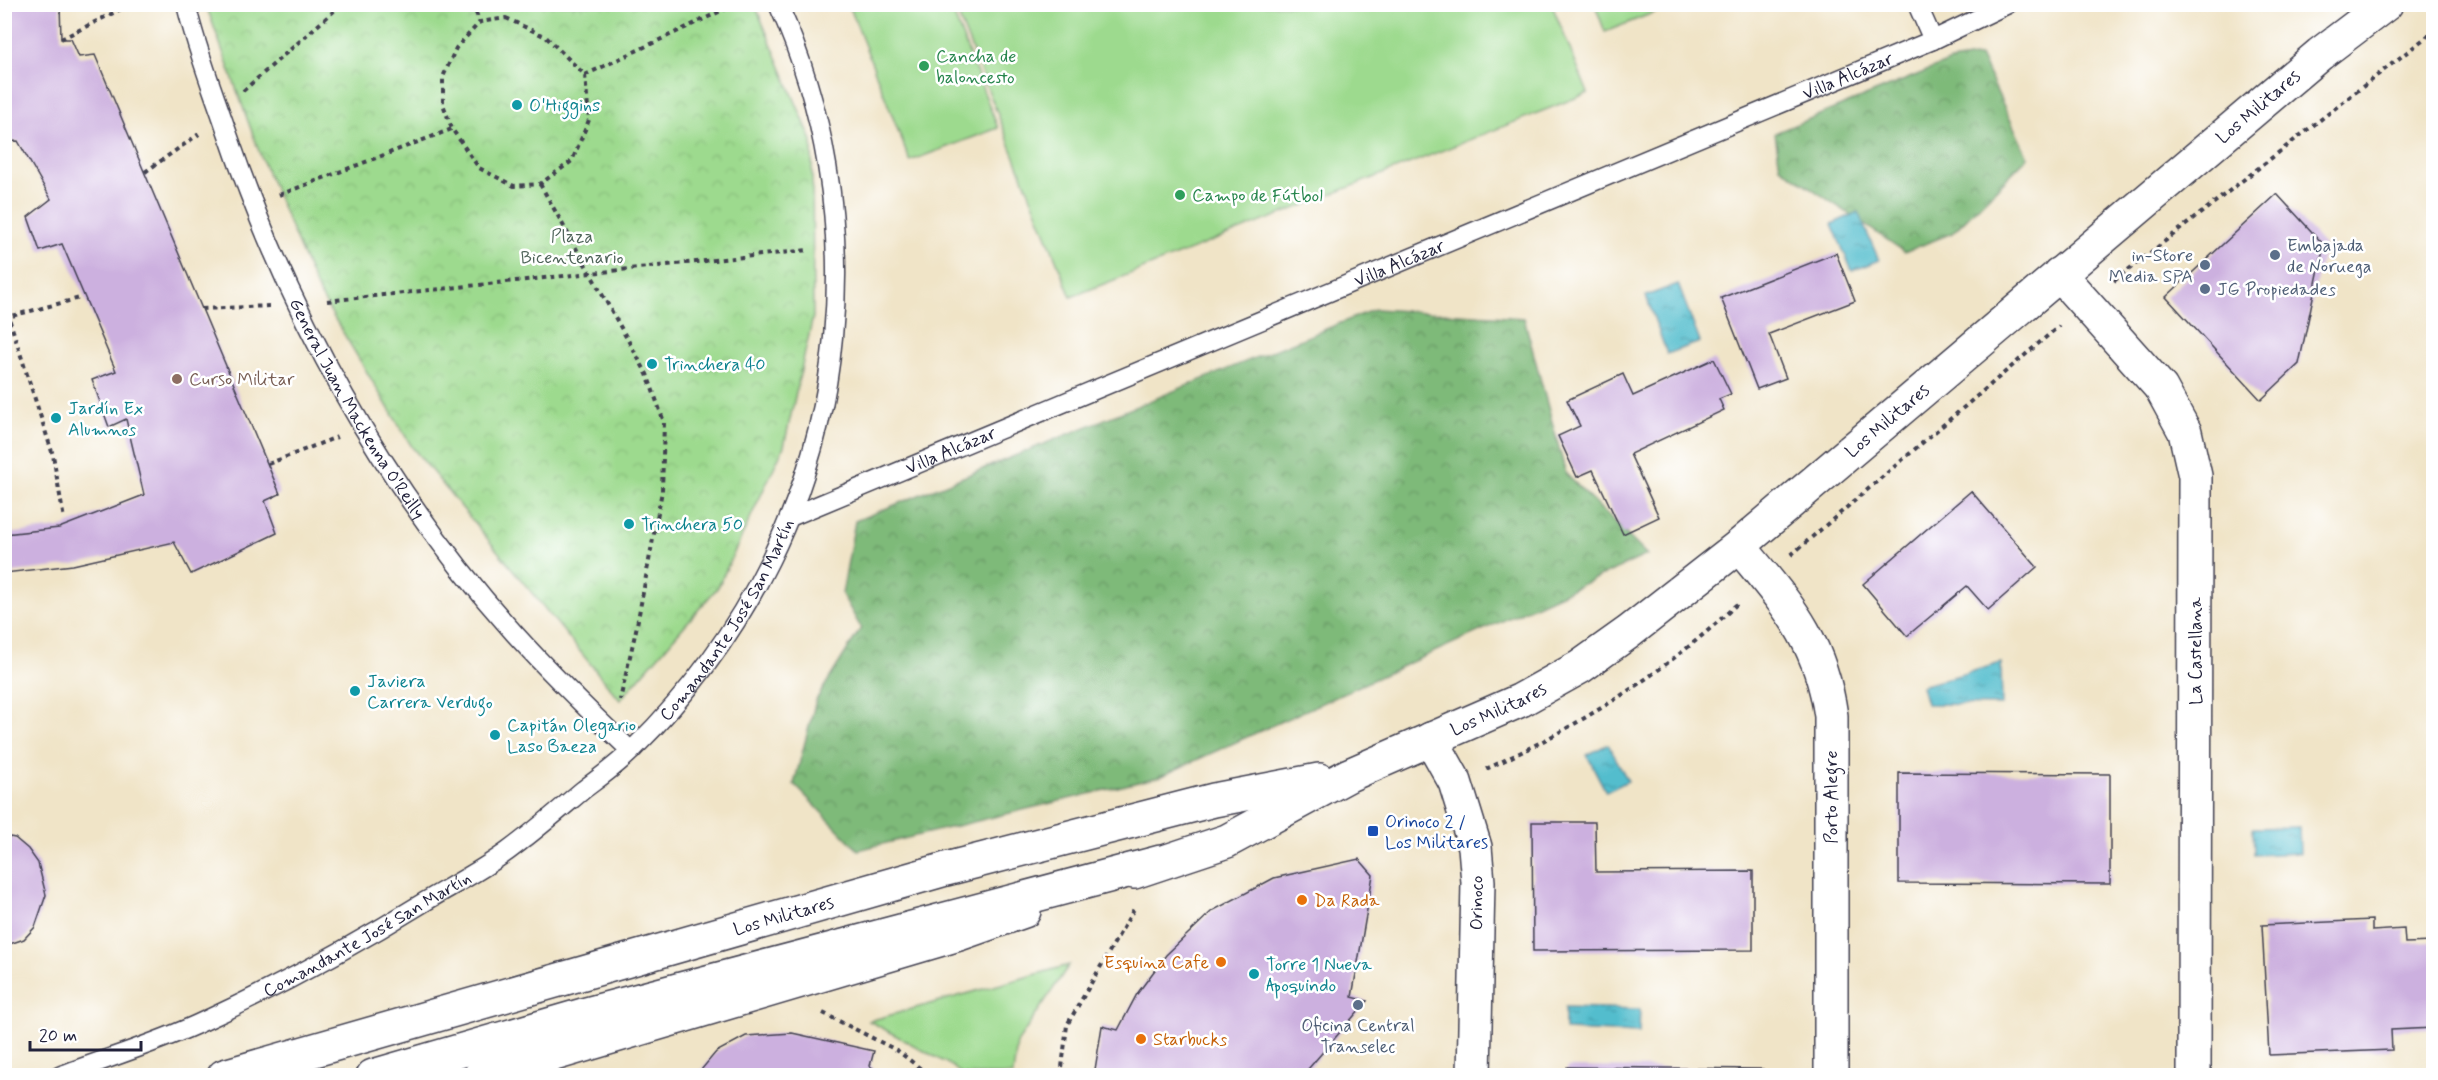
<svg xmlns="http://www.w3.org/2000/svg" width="2438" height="1080" viewBox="0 0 2438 1080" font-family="Mynerve,sans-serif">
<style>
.grass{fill:#9dda8e;stroke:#607e64;stroke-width:1.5}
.forest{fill:url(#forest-crowns);stroke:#506e5a;stroke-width:1.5}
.park{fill:url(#park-crowns);stroke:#607e64;stroke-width:1.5}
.water{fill:url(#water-ripples);stroke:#3a7084;stroke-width:1.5}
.building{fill:#ccb0df}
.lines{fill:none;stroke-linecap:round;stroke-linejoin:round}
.service-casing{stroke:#413f50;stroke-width:21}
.minor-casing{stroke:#413f50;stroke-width:36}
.secondary-casing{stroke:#413f50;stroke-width:36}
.motorway-casing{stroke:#413f50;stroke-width:36}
.path{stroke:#413f50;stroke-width:4;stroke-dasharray:4.5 4.5;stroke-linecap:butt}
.service{stroke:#fff;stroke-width:18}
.minor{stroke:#fff;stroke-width:33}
.secondary{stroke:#fff;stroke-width:33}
.motorway{stroke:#fff;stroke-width:33}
.leisure-dot{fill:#2e9e5b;stroke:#fff;stroke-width:2}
.culture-dot{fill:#0f9aa8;stroke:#fff;stroke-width:2}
.service-dot{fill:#5c6f8a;stroke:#fff;stroke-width:2}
.education-dot{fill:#8d6e63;stroke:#fff;stroke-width:2}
.transit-dot{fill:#1a4fb4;stroke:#fff;stroke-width:2}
.food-dot{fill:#e8710a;stroke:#fff;stroke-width:2}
.labels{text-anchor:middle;stroke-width:5;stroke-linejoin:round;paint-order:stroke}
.leisure-label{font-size:18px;fill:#27864d;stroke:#fff;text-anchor:start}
.street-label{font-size:18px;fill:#22223b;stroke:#fff}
.culture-label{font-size:18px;fill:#0d838f;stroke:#fff;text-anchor:start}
.park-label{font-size:18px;fill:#4d6258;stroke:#fff}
.service-label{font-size:18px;fill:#4e5e75;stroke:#fff;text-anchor:start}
.education-label{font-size:18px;fill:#785e54;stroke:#fff;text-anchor:start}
.transit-label{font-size:18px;fill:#164399;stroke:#fff;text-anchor:start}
.food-label{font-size:18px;fill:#c56008;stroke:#fff;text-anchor:start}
</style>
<defs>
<pattern id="forest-crowns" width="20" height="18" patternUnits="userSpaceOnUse" patternTransform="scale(1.5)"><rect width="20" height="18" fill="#7eba79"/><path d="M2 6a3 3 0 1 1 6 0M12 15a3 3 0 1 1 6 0" fill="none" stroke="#679764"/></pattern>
<pattern id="park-crowns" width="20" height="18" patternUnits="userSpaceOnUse" patternTransform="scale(1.5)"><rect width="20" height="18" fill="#9dda8e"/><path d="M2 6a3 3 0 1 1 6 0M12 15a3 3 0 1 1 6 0" fill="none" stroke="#87bb7b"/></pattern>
<pattern id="water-ripples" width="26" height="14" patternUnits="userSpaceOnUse" patternTransform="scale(1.5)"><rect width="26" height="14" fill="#52bdcd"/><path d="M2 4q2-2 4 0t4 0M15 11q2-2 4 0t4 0" fill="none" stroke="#4499a8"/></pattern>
</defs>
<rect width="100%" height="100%" fill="#fff"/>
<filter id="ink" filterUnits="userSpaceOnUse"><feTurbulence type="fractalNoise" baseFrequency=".0167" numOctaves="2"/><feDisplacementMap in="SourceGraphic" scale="12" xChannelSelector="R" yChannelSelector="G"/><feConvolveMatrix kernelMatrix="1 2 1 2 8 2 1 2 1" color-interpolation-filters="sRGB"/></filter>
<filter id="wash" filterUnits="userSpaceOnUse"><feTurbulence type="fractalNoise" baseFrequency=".008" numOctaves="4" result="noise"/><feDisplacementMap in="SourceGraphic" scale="24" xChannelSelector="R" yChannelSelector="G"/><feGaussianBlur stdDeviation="1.35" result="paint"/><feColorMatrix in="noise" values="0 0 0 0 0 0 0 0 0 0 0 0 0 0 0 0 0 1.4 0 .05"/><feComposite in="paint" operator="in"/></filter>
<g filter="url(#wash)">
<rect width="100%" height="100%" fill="#f0e4c7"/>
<g class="grass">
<path d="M849,5h101l48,123 -88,33z"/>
<path d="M954,5h598l36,88 -517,204z"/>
<path d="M1595,5h66l2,4 -58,23z"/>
<path d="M1069,965l-52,78 -4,32h-51l-10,-9 -83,-45z"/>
</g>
<g class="forest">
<path d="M1980,56l48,101 -76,76 -47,19 -125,-85 -5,-34 176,-72z"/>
<path d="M1375,309l149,9 42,156 81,81 -488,222 -301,73 -64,-66 22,-84 45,-72 -19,-34 13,-73z"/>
</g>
<path class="park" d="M206,5h549l57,136 1,176 -29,129 -66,141 -98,113 -208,-253 -94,-156 -57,-134z"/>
<g class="water">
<path d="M1858,212l21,48 -27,11 -20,-47z"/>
<path d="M1678,284l22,58 -33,12 -21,-58z"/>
<path d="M2001,663l1,42 -76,-1 -5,-18z"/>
<path d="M1608,744l20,37 -22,11 -19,-37z"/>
<path d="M2299,827l1,26 -46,2 -1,-27z"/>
<path d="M1565,1007l75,2 -1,24 -74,-3z"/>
</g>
<g id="blocks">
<g class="building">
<path d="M4,4h56l1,35h10l8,18 16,-2 185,439 -15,7 12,32 -86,41 -17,-32 -101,23 -68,8v-39l54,-6 85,-33 -18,-76 -17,8 -17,-47 24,-9 -54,-127 -22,7 -12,-34 23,-18 -33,-58 -14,1z"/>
<path d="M2277,194l47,51 -25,119 -38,36 -95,-103z"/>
<path d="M1836,253l19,48 -86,33 17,44 -29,11 -36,-91z"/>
<path d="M1714,359l17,35 -12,5 5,11 -94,44 29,63 -36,17 -30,-64 -16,7 -19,-41 22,-10 -13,-26 56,-26 10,22z"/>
<path d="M1971,491l66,76 -49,43 -21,-24 -60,50 -44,-52z"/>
<path d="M1899,773l211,1v110l-211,-1z"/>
<path d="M1532,822h63l1,50 157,-1v79l-220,1z"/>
<path d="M4,836l11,2 13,11 10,14 8,32 -11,32 -11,12 -20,7z"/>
<path d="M1359,859l14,16 -21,122 15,4 -65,75h-208l8,-50 16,4 19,-36 29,-39 46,-44 62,-33z"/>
<path d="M2372,920v11l32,-2 1,14 29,-1v86l-43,2 1,20 -123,5 -7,-130z"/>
<path d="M792,1033l82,18 -4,15 15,10h-189l20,-24 30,-16z"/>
<path d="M1567,1067l196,2v7h-196z"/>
</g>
</g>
</g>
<g filter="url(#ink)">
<use href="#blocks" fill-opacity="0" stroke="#413f50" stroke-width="1.5"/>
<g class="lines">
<g class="service-casing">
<g id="service">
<path id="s1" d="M186,4c10,44 26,84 40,125 62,184 158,359 288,504 37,41 77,80 117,118"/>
<path d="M1917,4l16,36"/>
<path id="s2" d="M790,517l1143,-477 75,-36"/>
<path id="s3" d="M59,1076c48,-18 99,-33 145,-55 76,-35 151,-76 222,-120 27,-16 56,-31 82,-50 26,-19 50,-40 75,-61 17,-13 36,-26 51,-42 112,-110 185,-255 199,-411 11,-114 -8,-229 -55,-333"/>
</g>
</g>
<g class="minor-casing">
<g id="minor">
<path d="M2059,274l102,114 24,44 10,44 -1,600"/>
<path d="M1739,546c47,58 81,92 92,170v360"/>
<path d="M1431,739l24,43 20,65 3,35 -4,194"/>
</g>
</g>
<g class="secondary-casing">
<g id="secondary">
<path id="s4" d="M1134,872l93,-31 122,-66 172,-75 59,-33 49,-35 110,-86 581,-492 66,-50"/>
<path id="s5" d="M224,1076l722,-207 268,-69 105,-20"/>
<path d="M480,1076l479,-142 65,-23"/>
</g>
</g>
<g class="motorway-casing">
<path id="motorway" d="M373,1076l210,-61 578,-153"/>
</g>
<g class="path">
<path d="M472,4l8,18"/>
<path d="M506,18l40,19 39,38 4,45 -17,41 -32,23 -26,2 -35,-18 -27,-39 -9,-25v-27l13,-29 24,-26z"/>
<path d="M61,39l70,-35"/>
<path d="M585,75l151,-71"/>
<path d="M243,91l99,-87"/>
<path d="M145,172l54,-38"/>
<path d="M540,184l107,190 17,48 -2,69 -26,139 -16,70"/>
<path d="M279,195l173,-66"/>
<path d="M2114,281l320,-250"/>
<path d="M327,301l482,-51"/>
<path d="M4,303l49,152 11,64"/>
<path d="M202,309l67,-3"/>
<path d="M4,318l76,-20"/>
<path d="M268,464l69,-27"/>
<path d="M1791,555l268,-229"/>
<path d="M1486,769c93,-43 179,-95 253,-167"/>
<path d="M823,1013l75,38 32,25"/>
<path d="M1061,1076l6,-51 68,-118"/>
</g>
<use href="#service" class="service"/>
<use href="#minor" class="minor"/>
<use href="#secondary" class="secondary"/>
<use href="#motorway" class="motorway"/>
</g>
</g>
<g class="leisure-dot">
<circle cx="924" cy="66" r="6"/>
<circle cx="1180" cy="195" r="6"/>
</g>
<g class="culture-dot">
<circle cx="517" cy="105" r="6"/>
<circle cx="652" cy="364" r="6"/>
<circle cx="56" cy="418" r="6"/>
<circle cx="629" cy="524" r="6"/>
<circle cx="355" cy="691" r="6"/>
<circle cx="495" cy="735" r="6"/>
<circle cx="1254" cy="974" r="6"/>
</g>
<g class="service-dot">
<circle cx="2275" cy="255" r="6"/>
<circle cx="2205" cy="265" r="6"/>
<circle cx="2205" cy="289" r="6"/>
<circle cx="1358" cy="1005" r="6"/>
</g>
<circle class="education-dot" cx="177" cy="379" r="6"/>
<rect class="transit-dot" x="1367" y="825" width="12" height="12" rx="3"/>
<g class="food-dot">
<circle cx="1302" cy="900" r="6"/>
<circle cx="1221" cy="962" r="6"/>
<circle cx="1141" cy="1039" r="6"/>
</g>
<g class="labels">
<g class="leisure-label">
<text x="936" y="62">Cancha de<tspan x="936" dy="21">baloncesto</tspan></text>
<text x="1192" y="201">Campo de Fútbol</text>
</g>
<g class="street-label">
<text dy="6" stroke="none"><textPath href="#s2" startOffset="1146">Villa Alcázar</textPath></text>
<text dy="6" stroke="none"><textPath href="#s4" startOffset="1372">Los Militares</textPath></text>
<text dy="6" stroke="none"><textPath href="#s2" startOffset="660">Villa Alcázar</textPath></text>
<text dy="6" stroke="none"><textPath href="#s1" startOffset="441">General Juan Mackenna O'Reilly</textPath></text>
<text dy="6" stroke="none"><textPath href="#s4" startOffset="886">Los Militares</textPath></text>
<text dy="6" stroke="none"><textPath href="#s2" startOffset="174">Villa Alcázar</textPath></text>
<text dy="6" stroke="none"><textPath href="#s3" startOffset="826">Comandante José San Martín</textPath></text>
<text transform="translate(2195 651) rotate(-90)" y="6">La Castellana</text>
<text dy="6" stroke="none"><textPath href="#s4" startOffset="400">Los Militares</textPath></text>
<text transform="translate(1831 797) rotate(-90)" y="6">Porto Alegre</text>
<text transform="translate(1476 903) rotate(-90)" y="6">Orinoco</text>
<text dy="6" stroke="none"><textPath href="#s5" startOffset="582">Los Militares</textPath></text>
<text dy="6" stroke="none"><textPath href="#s3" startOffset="340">Comandante José San Martín</textPath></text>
</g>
<g class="culture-label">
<text x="529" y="111">O'Higgins</text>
<text x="664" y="370">Trinchera 40</text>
<text x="68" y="414">Jardín Ex<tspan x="68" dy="21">Alumnos</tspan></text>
<text x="641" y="530">Trinchera 50</text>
<text x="367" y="687">Javiera<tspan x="367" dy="21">Carrera Verdugo</tspan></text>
<text x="507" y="731">Capitán Olegario<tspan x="507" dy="21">Laso Baeza</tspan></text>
<text x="1266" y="970">Torre 1 Nueva<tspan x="1266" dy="21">Apoquindo</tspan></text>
</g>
<g class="park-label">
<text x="572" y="242">Plaza<tspan x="572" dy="21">Bicentenario</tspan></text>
</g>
<g class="service-label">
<text x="2287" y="251">Embajada<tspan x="2287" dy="21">de Noruega</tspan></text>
<text x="2193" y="261" text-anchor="end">in-Store<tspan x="2193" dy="21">Media SPA</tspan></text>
<text x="2217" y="295">JG Propiedades</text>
<text x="1358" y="1031" text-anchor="middle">Oficina Central<tspan x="1358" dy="21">Transelec</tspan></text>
</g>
<g class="education-label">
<text x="189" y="385">Curso Militar</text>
</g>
<g class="transit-label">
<text x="1385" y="827">Orinoco 2 /<tspan x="1385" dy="21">Los Militares</tspan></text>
</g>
<g class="food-label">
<text x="1314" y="906">Da Rada</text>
<text x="1209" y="968" text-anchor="end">Esquina Cafe</text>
<text x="1153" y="1045">Starbucks</text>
</g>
</g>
<rect width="2438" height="1080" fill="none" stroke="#fff" stroke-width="24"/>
<path d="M30 1041v9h111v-9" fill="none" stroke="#22223b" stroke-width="3"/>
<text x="39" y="1041" font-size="18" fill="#22223b" stroke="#ffffff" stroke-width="4.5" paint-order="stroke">20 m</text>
</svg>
